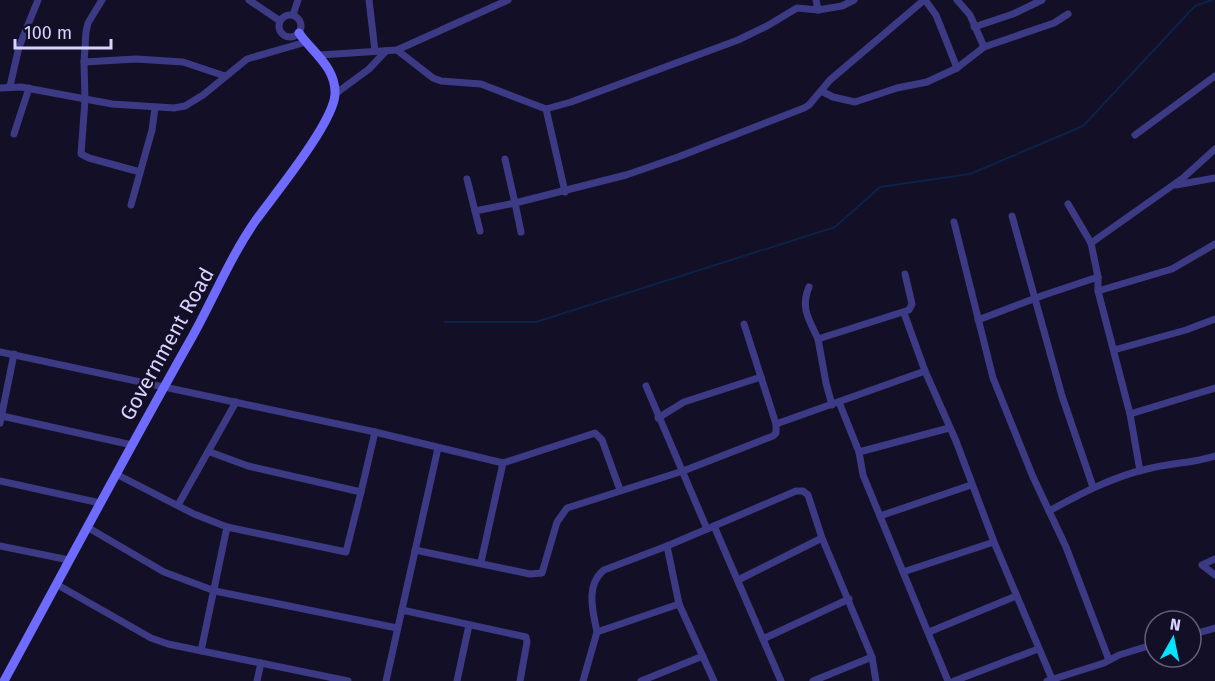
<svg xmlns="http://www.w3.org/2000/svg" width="1215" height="681" viewBox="0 0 1215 681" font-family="'Fira Sans',sans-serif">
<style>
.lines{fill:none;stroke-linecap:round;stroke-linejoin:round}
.stream{stroke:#0c2248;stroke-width:2}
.street{stroke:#3d3a85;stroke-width:7}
.secondary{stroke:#6f6bff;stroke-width:9}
.labels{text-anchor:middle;stroke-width:4.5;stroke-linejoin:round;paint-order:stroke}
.street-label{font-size:21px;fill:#d9d4ff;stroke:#130f26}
</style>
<rect width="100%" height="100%" fill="#130f26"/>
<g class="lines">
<path class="stream" d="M445,322h91l299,-95 45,-40 90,-13 113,-48 112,-120 17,-6"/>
<g class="street">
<path d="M102,0l-14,23 -2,9 -2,30 1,38 -4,54 8,4 51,14"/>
<path d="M249,0l31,21"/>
<path d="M369,0l6,51"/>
<path d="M925,0l11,15 21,53"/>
<path d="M957,0l13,15 14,32"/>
<path d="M818,10l24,-4 12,-6"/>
<circle cx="290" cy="26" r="11"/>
<path d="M293,15l5,-15"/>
<path d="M974,27l39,-13 29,-14"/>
<path d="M397,50l36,28 8,3 40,3 65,25 25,-7 167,-62 29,-14 30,-18 21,2 -2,-10"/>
<path d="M320,55l77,-5 111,-50"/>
<path d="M84,62l52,-3 47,3 42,14"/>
<path d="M10,86l9,-39 19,-47"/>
<path d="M0,88l21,-1 91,17 62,4 11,-2 18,-11 44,-36 59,-17"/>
<path d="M821,91l12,6 22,5 42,-14 30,-6 30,-14 27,-21 70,-24 14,-9"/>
<path d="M335,94l34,-25 17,-18"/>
<path d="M546,109l19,83"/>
<path d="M14,134l15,-46"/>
<path d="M1135,135l80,-59"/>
<path d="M505,159l10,44 111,-28 52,-18 126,-49 5,-3 21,-25 94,-80"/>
<path d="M467,179l13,52"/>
<path d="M1176,185l39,-7"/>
<path d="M1068,204l23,39 7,34v14l32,123 10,57"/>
<path d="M131,205l21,-75 3,-22"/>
<path d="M475,211l40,-8 6,29"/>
<path d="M1012,216l50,180 31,91"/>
<path d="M954,222l39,156 40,99 33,70 43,113"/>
<path d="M1091,243l92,-65 32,-29"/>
<path d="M809,287c-9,21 0,32 9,52"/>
<path d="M1098,291l74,-22 43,-25"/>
<path d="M904,313l21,58 31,70 38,101 58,137"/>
<path d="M978,320l66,-25 54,-18"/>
<path d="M1114,350l72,-20 29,-11"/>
<path d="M0,352l375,80 128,31 92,-30 7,7 18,50"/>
<path d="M646,386l61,143 89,-38h7l5,4 14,43 50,119 4,24"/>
<path d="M839,402l20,50 4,23 85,206"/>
<path d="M832,405l-6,-22 -8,-44 91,-29 3,-6 -7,-30"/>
<path d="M1130,414l85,-26"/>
<path d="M2,416l130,29"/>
<path d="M658,418l26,-16 77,-25"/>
<path d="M0,423l14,-69"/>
<path d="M776,424l149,-53"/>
<path d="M210,452l38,14 113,26 14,-60"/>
<path d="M859,452l90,-24"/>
<path d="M116,474l78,40 33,13 119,25 15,-60"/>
<path d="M0,481l100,22"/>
<path d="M178,505l58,-103"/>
<path d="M1049,511c31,-17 63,-34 98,-42 23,-6 46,-6 68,-13"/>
<path d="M880,516l91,-31"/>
<path d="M714,526l67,155"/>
<path d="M87,527l77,45 51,19 182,37"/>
<path d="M707,529l-40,17 12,58 35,77"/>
<path d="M0,546l69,14"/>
<path d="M415,550l115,24 12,-1 15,-51 10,-14 116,-37 90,-35 3,-3v-9l-32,-100"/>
<path d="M1215,559l-13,6 13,10"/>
<path d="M481,562l22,-99"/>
<path d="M903,572l91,-30"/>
<path d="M738,580l84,-42"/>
<path d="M56,584l95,54 17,6 180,37"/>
<path d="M402,610l124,27 1,5 -7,39"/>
<path d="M597,632c-4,-20 -12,-47 7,-62l63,-24"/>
<path d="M929,632l87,-36"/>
<path d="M1191,635l24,-7"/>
<path d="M763,639l86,-40"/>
<path d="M201,651l26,-124"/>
<path d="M257,681l4,-18"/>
<path d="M386,681l52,-233"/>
<path d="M457,681l12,-56"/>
<path d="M583,681l14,-49 82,-28"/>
<path d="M641,681l62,-25"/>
<path d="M813,681l59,-24"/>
<path d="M954,681l84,-32"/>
<path d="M1047,681l57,-18 15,-8 36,-11"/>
</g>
<path class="secondary" d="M4,681c62,-114 123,-229 187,-342 22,-39 39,-82 65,-119 19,-26 78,-98 79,-126 1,-27 -23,-42 -36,-61"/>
</g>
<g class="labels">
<g class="street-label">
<text transform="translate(167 344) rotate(-61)" y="7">Government Road</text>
</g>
</g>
<g transform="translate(1173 639) rotate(9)"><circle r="28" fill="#130f26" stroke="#625e7d" stroke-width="1.5"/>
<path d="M0-4.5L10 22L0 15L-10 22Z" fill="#00e5ff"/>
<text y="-9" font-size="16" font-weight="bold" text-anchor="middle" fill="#d9d4ff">N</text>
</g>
<path d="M15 39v9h96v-9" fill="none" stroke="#d9d4ff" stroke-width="3"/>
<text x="24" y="39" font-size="18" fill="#d9d4ff" stroke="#130f26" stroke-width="4.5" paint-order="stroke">100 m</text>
</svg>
